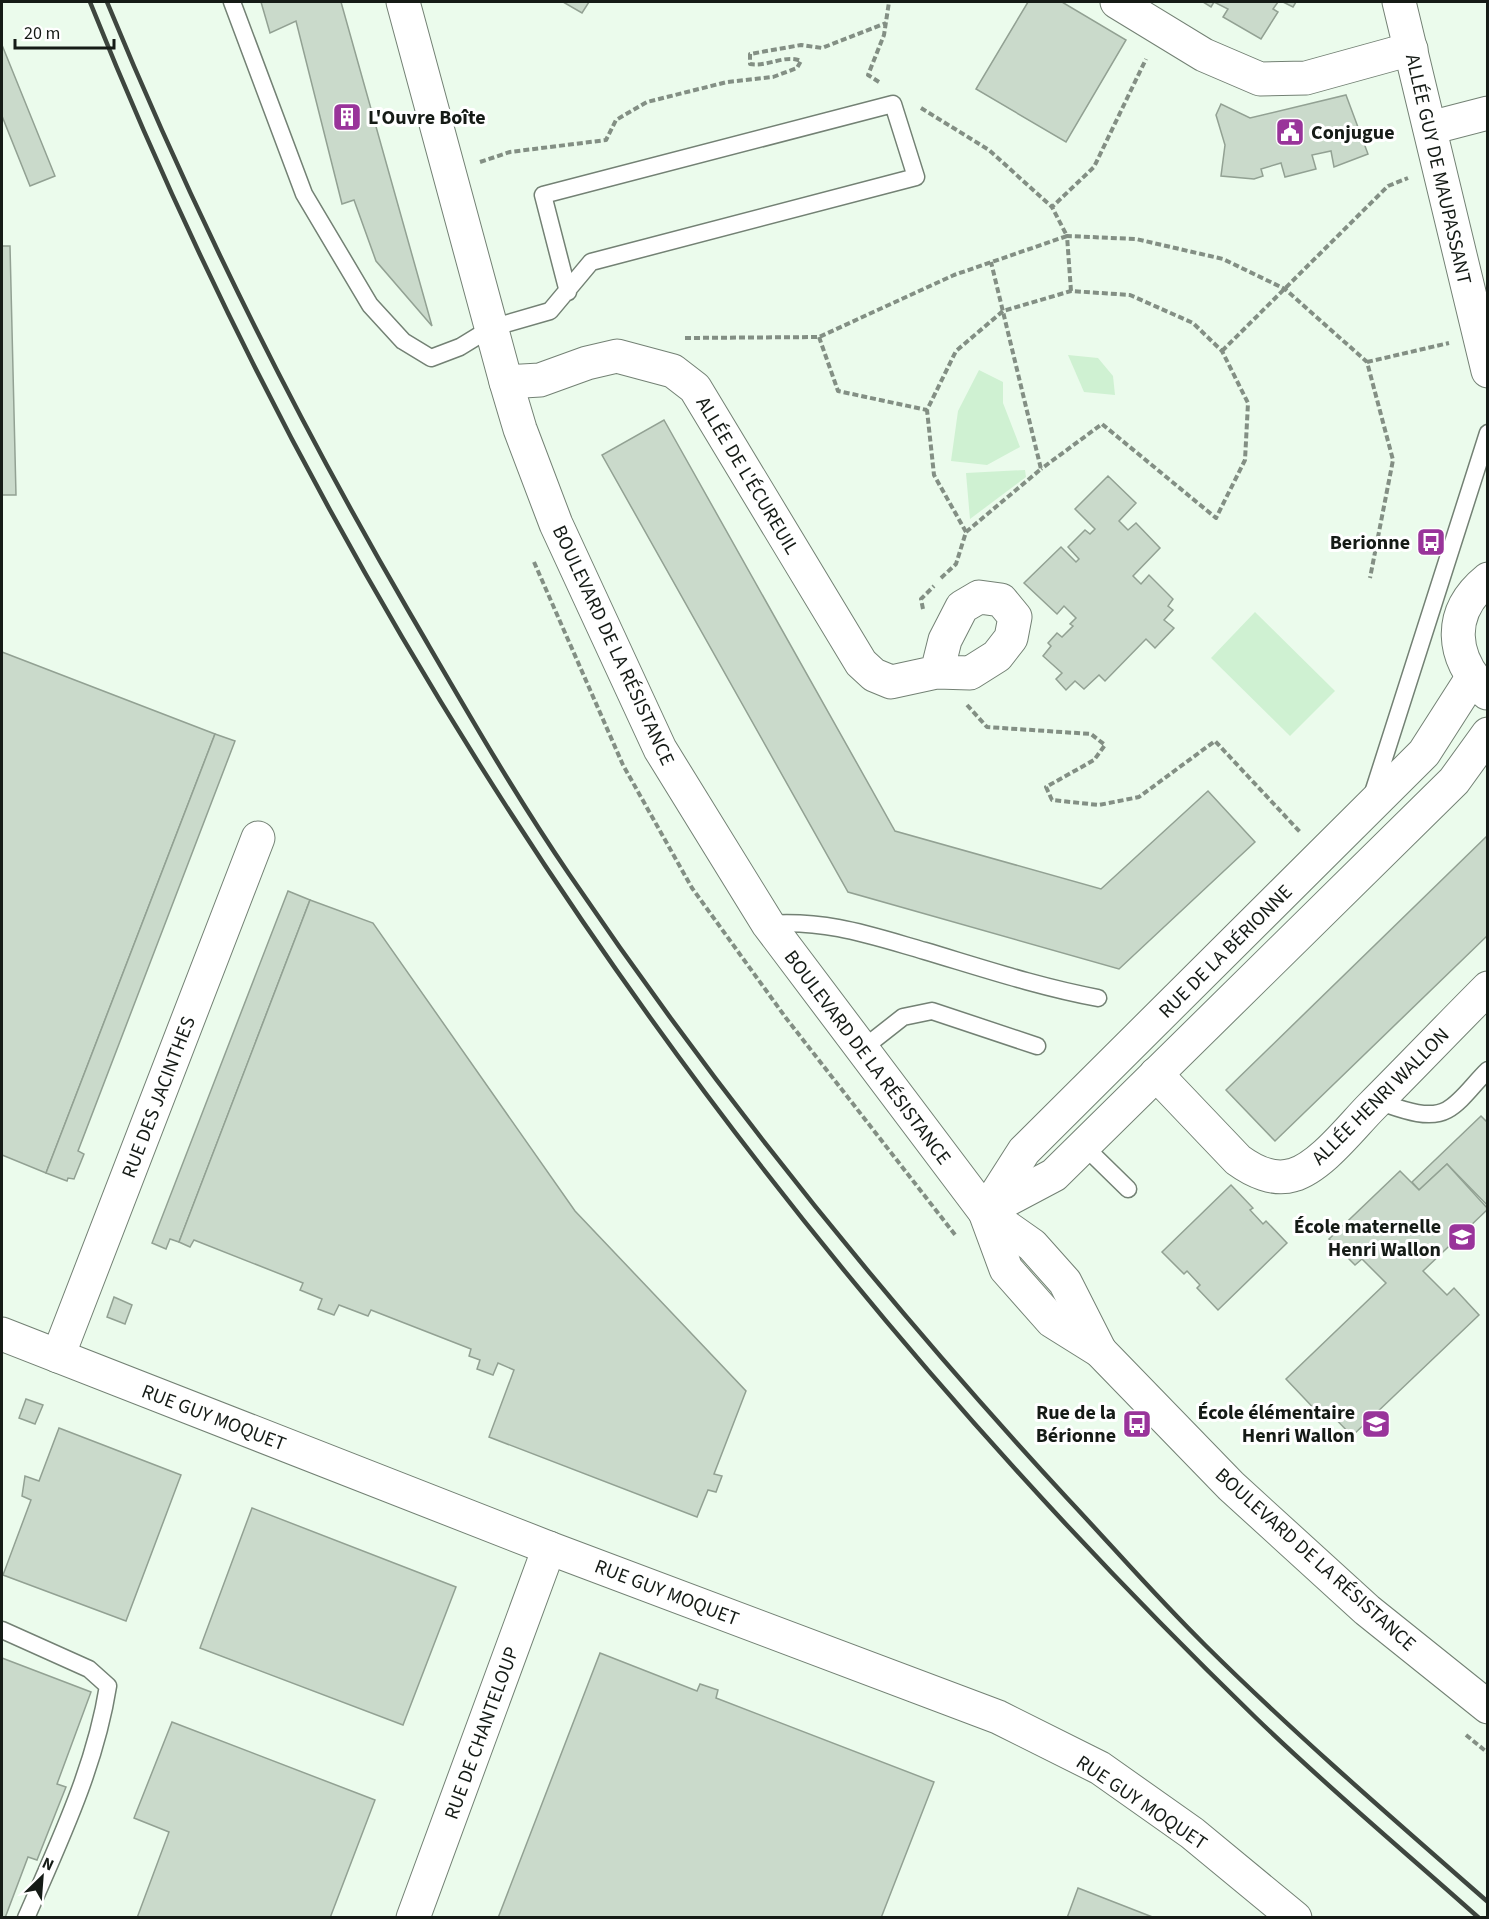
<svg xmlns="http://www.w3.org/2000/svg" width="1489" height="1919" viewBox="0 0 1489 1919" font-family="'Source Sans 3',sans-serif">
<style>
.green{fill:#cff1d2}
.building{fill:#cadacb;stroke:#92a193;stroke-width:1.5}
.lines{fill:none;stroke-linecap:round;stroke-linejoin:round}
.lane-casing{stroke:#738174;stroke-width:19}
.street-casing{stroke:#738174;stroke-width:35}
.secondary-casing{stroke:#738174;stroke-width:35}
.path{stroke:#838f84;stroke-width:4;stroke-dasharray:6 3;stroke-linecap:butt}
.lane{stroke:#fff;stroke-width:16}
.street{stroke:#fff;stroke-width:33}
.secondary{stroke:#fff;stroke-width:33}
.rail{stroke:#3e463f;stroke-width:4.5}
.labels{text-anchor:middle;stroke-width:6;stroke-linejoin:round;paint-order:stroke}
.poi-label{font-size:20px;font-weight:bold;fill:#151b16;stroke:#fff;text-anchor:end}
.street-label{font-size:20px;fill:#151b16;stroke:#fff}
</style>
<rect width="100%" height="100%" fill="#ebfbec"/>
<g class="green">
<path d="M1068,355l30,3 15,18 2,19 -31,-3z"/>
<path d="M979,370l24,12v21l17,44 -33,18 -36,-4 7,-50z"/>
<path d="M1025,470l1,7 -56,42 -4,-46z"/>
<path d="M1255,612l80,79 -45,45 -79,-78z"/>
</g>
<g class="building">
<path d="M261,2h80l91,324 -56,-65 -22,-61 -12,4 -46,-183 -26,12z"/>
<path d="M563,2h26l-7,11z"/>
<path d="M1028,2h34l64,38 -60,102 -90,-53z"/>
<path d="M1203,2h75l-5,7 5,3 -17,27 -38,-22 5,-8 -14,-7 -3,5z"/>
<path d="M1283,2h13l-3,5z"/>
<path d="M2,45l53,131 -25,10 -28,-70z"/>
<path d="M1346,95l22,59 -34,13 -3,-16 -19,4 4,14 -31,8 -4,-14 -20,6 2,7 -9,3 -33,-3 4,-31 -9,-30 5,-11 29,14z"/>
<path d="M2,246h8l6,249h-14z"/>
<path d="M664,420l231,411 206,58 107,-98 47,51 -136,127 -271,-77 -246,-437z"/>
<path d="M1108,476l28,27 -17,18 9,9 8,-7 24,25 -27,28 8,8 8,-9 24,24 -5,7 5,4 -9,10 10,8 -19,20 -9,-9 -41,42 -6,-6 -15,14 -9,-8 -9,9 -10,-11 6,-6 -19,-17 8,-10 -3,-3 9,-10 5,4 11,-11 -3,-2 6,-6 -12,-12 -7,8 -33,-31 37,-36 15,15 3,-3 -11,-12 17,-17 5,4 5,-5 -20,-20z"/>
<path d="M2,652l213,82 -169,439 -44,-18z"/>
<path d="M215,734l20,7 -157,410 6,3 -10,25 -6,-1 -1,3 -21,-8z"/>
<path d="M1488,835v100l-213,206 -49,-51z"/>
<path d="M288,891l22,9 -131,342 -9,-3 -4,10 -14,-6z"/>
<path d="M310,900l63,23 202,288 171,180 -32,83 8,2 -6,16 -8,-2 -11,27 -208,-80 25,-67 -16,-7 -5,12 -16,-6 3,-9 -11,-4 2,-7 -100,-39 -3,6 -29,-11 -5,10 -16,-6 4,-10 -22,-9 3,-7 -109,-43 -4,7 -11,-5z"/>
<path d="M1481,1116l7,7v83l-41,-42 -28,26 -7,-8z"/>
<path d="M1447,1164l41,45 -65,62 24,24 7,-7 25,27 -127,121 -23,-24 -6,6 -37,-39 100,-96 -24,-24 -7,6 -26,-26 71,-68 19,19z"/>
<path d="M1231,1185l22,23 -3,2 13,14 3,-3 21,22 -69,67 -21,-22 3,-3 -13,-14 -3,3 -22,-22z"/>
<path d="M114,1297l18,8 -7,19 -18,-7z"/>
<path d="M26,1399l17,6 -8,19 -16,-6z"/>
<path d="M59,1428l122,47 -55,146 -123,-46 28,-75 -9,-4 3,-20 14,5z"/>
<path d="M252,1508l204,79 -53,138 -203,-77z"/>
<path d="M600,1653l97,38 3,-7 18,6 -2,8 218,84 -53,136h-383z"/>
<path d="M2,1658l89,34 -34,92 9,3 -29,73 -9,-3 -23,61h-3z"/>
<path d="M172,1722l203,78 -45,118h-193l32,-86 -35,-14z"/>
<path d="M1078,1888l77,30h-88z"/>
</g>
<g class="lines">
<g class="lane-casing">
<g id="lane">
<path d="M232,2l72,192 66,111 33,36 28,17 29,-11 31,-19 59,-17 41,-49 325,-85 -23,-73 -350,91 25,97"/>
<path d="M1372,796l116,-363"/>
<path d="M768,924c60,-4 101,11 157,27 57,17 114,36 173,47"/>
<path d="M861,1050l42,-33 29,-6 105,35"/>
<path d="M1377,1101c19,6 50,20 70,9 15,-8 28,-28 41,-40"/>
<path d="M1083,1145l45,44"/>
<path d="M2,1630l87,39 19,17c-13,82 -49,156 -82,232"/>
</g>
</g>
<g class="street-casing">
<g id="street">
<path d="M1117,2l87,53 56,24 46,-1 105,-29"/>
<path d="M1399,2l89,369"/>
<path d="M1430,128l58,-15"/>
<path d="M506,382l34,-2 47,-17 30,-7 56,15 22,17 166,275 13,12 17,7 46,-10 33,1 27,-17 14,-18 4,-21 -14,-17 -22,-3 -17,10 -17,33 -8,32"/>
<path d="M1156,1074l82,86c15,11 36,21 55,15 28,-8 59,-49 79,-69 39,-39 77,-79 116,-118"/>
<path d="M2,1334l547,214 449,169 102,51 92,65 103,85"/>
<path d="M58,1356l200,-518"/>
<path d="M413,1918l136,-370"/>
</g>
</g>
<g class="secondary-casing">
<g id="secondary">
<path d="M403,2l103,380 14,47 36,95 104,225 108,175 217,288 21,57 46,52 48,30 131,135 136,124 121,97"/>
<path d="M1487,693c-36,-35 -41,-80 1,-114"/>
<path d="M986,1211l68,-36 400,-394 34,-47"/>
<path d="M985,1212l39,-61 400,-398 48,-75"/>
<path d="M985,1212l47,33 33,37 35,69"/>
</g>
</g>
<g class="path">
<path d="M879,82l-11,-7 16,-40 5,-33"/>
<path d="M921,108l68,42 63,57"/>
<path d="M480,162l30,-10 96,-12 10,-20 31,-18 80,-20 46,-5 24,-9 4,-7c-16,-7 -33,6 -51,3v-10l51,-9 21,3 64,-25"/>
<path d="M1071,291l-4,-55 69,3 87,20 62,30 82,73 26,98 -23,118"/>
<path d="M819,337l19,54 89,19"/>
<path d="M685,338l134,-1 135,-62 113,-39 -15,-29 42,-40 52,-108"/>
<path d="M1222,351l166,-165 20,-8"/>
<path d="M1367,362l82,-19"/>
<path d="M966,532l-32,-57 -7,-65 29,-59 47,-40 68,-20 59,4 63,28 29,28 26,52 -3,57 -29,58 -114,-94 -61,45"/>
<path d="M534,562l89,203 69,123 94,130 170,218"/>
<path d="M941,578l15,-14 10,-32 75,-63 -50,-207"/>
<path d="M923,609l-2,-10 13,-13"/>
<path d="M967,705l20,22 104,7 14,11 -11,15 -48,27 6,13 47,5 40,-8 76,-56 85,91"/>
<path d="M1466,1735l22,18"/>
</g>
<use href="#lane" class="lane"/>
<use href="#street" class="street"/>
<use href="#secondary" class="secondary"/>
<g class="rail">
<path d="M90,2c260,649 664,1229 1165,1715 72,70 149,134 224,201"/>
<path d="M107,2c86,209 187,412 301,608 52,89 103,179 161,264 150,221 317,428 498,624 46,49 90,100 139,148 90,89 186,172 282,256"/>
</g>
</g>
<defs>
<g id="building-square" transform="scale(1.5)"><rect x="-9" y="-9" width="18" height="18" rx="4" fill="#99349a" stroke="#fff"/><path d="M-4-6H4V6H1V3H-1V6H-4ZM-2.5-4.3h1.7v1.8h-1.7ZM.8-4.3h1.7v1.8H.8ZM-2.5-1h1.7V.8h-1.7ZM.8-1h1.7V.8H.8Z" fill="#fff"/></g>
<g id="civic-square" transform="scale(1.5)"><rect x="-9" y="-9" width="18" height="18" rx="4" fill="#99349a" stroke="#fff"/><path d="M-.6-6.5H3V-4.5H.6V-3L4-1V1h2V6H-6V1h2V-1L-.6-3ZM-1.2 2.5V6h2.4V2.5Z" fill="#fff"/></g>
<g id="bus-square" transform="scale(1.5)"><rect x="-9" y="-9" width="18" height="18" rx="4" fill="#99349a" stroke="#fff"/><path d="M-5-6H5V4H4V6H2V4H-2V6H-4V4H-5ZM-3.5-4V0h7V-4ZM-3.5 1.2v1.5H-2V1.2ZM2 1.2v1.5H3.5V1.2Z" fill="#fff"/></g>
<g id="school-square" transform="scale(1.5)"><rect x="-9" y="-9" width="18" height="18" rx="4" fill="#99349a" stroke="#fff"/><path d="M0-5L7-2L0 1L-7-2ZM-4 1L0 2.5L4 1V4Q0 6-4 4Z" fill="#fff"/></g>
</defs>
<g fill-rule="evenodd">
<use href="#building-square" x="347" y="117"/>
<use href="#civic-square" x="1290" y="132"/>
<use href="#bus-square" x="1431" y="542"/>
<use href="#school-square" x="1462" y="1237"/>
<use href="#bus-square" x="1137" y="1424"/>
<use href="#school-square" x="1376" y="1424"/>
</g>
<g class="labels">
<g class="poi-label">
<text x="368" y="124" text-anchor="start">L'Ouvre Boîte</text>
<text x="1311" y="139" text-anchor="start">Conjugue</text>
<text x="1410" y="549">Berionne</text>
<text x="1441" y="1233">École maternelle<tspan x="1441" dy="23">Henri Wallon</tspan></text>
<text x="1116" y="1419">Rue de la<tspan x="1116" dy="23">Bérionne</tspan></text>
<text x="1355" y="1419">École élémentaire<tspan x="1355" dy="23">Henri Wallon</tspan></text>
</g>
<g class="street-label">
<text transform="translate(1439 169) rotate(77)" y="7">ALLÉE GUY DE MAUPASSANT</text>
<text transform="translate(748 475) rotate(59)" y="7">ALLÉE DE L'ÉCUREUIL</text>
<text transform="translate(614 645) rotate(65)" y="7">BOULEVARD DE LA RÉSISTANCE</text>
<text transform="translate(1225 951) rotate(-45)" y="7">RUE DE LA BÉRIONNE</text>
<text transform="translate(868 1057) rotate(53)" y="7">BOULEVARD DE LA RÉSISTANCE</text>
<text transform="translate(1380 1096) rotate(-45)" y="7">ALLÉE HENRI WALLON</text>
<text transform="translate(158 1097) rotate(-69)" y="7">RUE DES JACINTHES</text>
<text transform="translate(214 1417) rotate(21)" y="7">RUE GUY MOQUET</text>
<text transform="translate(1316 1559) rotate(42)" y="7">BOULEVARD DE LA RÉSISTANCE</text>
<text transform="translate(667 1592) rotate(21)" y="7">RUE GUY MOQUET</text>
<text transform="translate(481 1733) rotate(-70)" y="7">RUE DE CHANTELOUP</text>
<text transform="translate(1142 1802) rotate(34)" y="7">RUE GUY MOQUET</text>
</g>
</g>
<rect width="1489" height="1919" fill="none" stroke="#151b16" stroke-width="6"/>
<g transform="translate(42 1877) rotate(25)" stroke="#ffffff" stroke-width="4.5" paint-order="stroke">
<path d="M0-4.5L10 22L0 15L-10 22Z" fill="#151b16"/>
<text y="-9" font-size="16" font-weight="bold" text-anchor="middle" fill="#151b16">N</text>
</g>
<path d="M15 39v9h99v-9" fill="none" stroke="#151b16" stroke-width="3"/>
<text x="24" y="39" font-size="18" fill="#151b16" stroke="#ffffff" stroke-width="4.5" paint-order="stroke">20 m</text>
</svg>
